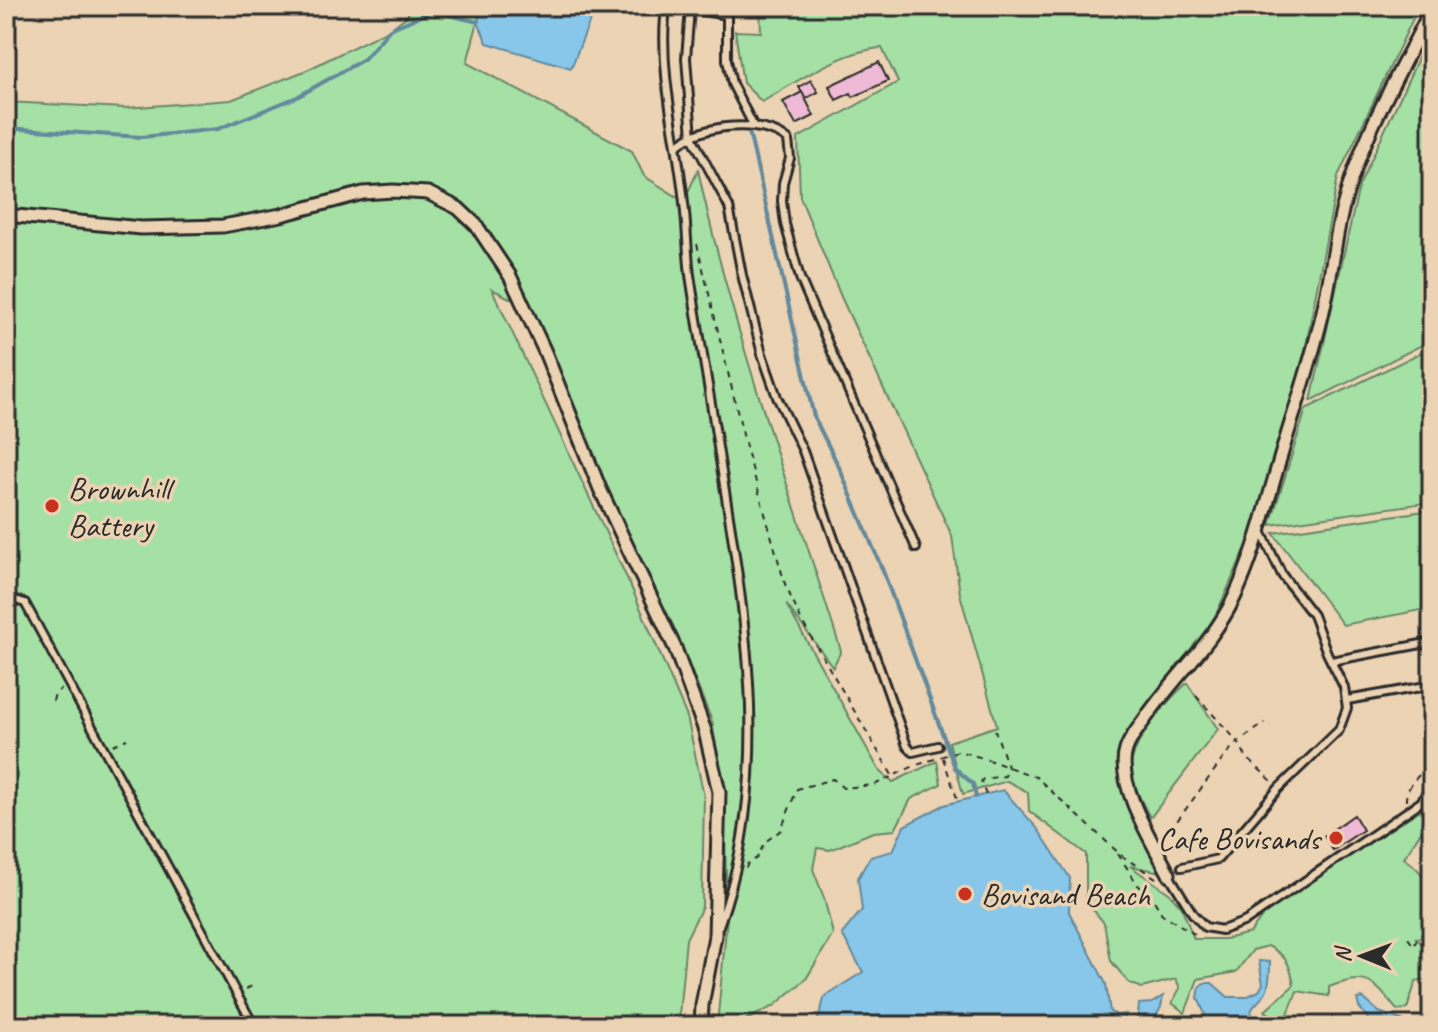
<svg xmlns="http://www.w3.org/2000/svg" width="1438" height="1032" viewBox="0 0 1438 1032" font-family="Caveat,sans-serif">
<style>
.green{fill:#a5e0a5;stroke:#688668;stroke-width:2}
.water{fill:#88c7e9;stroke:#63899d;stroke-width:2}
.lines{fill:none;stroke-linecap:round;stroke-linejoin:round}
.stream{stroke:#63899d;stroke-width:4}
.building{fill:#efbad5;stroke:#2b2b2b;stroke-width:2}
.lane-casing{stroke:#2b2b2b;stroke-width:12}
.street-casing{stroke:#2b2b2b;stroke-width:17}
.path{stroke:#2b2b2b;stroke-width:2;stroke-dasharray:6 6;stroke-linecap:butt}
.lane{stroke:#ebd3b3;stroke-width:6}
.street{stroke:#ebd3b3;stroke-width:11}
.poi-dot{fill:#c8321e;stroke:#ebd3b3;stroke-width:3}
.labels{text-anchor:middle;stroke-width:7;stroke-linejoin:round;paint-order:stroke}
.poi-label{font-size:32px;fill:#2b2b2b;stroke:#ebd3b3;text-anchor:start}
</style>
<rect width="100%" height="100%" fill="#ebd3b3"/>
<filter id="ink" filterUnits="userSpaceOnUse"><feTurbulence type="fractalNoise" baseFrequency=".0125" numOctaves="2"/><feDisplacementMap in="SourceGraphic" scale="16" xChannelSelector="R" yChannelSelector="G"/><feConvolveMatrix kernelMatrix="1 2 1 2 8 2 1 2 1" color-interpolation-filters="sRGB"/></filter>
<g filter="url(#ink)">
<g class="green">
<path d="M408,6h74l-15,57 165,88 12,25 40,25 14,-31c35,164 93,322 143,481l-8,16 -47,-63 93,166 14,12 44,-21 4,23 -30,15 -16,31 -22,2 -43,18 -13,-2 -4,21 11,29 9,36 -27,45 -32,27 -28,14 -2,6h-27l10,-108 -3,-121 -12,-76 -34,-82 -75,-158 -70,-171 -41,-21 141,302 54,126 17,79 -2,111 -16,32 -8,87h-672v-924l119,6 106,-8 76,-30 83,-41 18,-14z"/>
<path d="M550,6h45l-4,12z"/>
<path d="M760,6h659l-81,170 -37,196 -47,158 -49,109 -78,98 -8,18 9,42 33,75 -31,-6 39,27 12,13 13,33h31l25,-6 17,-23 150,-98 15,-15v46l-10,-13 -18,28c32,22 28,42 28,78l-16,2 16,16v25l-16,2 -9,28 -10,1c-25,-30 -28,-37 -68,-23v9l-32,-5 -13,33 -19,-13 29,-26c-4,-21 -7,-29 -26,-39l-15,4 -17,22 -38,7 -13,34 -13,-10 8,-15 -4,-9 -34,9 -13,-5 -18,-22 -7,-38 -18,-22v-47l-57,-43 -1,-19 -21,-11 -44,13 -14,-52 48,-16 -37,-132 -8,-58 -110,-237 -42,-102 -2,-59 100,-56 -16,-34c-39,2 -86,34 -120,54l-19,-19 -8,-52 26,1z"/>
<path d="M1432,28v312l-121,61 48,-215z"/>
<path d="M1432,347v155l-162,23 36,-116z"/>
<path d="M1432,510v98l-89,17 -70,-92z"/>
<path d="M1187,683l31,46 -68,89c-6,-13 -18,-32 -19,-47 -2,-27 37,-71 56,-88z"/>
</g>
<g class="water">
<path d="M482,6h68l41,12 -20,50 -84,-25 -9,-21z"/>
<path d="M1003,790l34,38 33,50 -1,34 37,72 4,28 7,3 9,-1 -4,10 3,2h-309l9,-30 38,-24 -21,-38 20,-24 -4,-32 12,-21 23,-6 11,-25 40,-21z"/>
<path d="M1259,961l11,1c0,9 0,19 -3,27 -5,16 -28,18 -7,37h-64l6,-3 3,-9 -7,-16 2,-12 4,-3h8l16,14h18l13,-6 4,-7z"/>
<path d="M1163,996l-2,11 -10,19h-19l6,-10 1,-12 13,-1z"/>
<path d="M1363,998l16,14 25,9 2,5h-32l-15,-19 -2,-8z"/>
</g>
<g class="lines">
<g class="stream">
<path d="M748,127l66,290 25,50 44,104 72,197 18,16 3,13"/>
<path d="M6,128l136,9 76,-8 79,-32 67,-38 26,-30 42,-18 46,11"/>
<path d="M6,1020l6,6"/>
</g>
</g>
<g class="building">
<path d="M879,62l9,19 -35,16 -2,-4 -15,7 -7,-14z"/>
<path d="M811,80l7,12 -13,7 -6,-12z"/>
<path d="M802,92l12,24 -18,9 -13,-23z"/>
<path d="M1354,815l9,15 -30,20 -9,-14z"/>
</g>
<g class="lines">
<g class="lane-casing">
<g id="lane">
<path d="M728,6l-1,9 -37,-6 -4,49 6,79 37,70 13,68 20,79 15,43 26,54 104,295 6,6 25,-6"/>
<path d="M727,15v45l5,24 21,41"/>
<path d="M665,17c-5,63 13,124 19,186 3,24 3,48 6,72 9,60 20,119 29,179 25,156 56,319 0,472"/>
<path d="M677,146c23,-22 86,-28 111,-6l2,18 -7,25 -1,18 3,23 15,54 116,270"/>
<path d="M6,597l19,6 229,423"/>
<path d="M1331,661l101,-19"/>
<path d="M1347,700l85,-15"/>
<path d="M1182,867l36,-8 61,-71 60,-58 8,-22 -3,-21 -17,-34 -14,-38 -31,-40 -22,-46"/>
<path d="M1169,875l24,39 12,13 17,3 24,-9 175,-119 11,-18"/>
</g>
</g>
<g class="street-casing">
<g id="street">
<path d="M6,215l135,13 82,-2 58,-11 82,-22 30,-2 35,2 30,15 18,17 34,51 35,76 55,137 75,159 30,83 14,61 -4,144 -13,69 -1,21"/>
<path d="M1169,874c-15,-29 -54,-91 -43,-124 3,-11 12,-21 19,-31 28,-41 67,-75 89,-121 21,-44 32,-92 46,-139 15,-52 34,-103 45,-157 7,-31 10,-64 18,-95 18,-70 57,-135 89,-199"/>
</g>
</g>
<g class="path">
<path d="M697,244l49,203 39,137 16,36 91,155"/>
<path d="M1196,696l42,46 9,16 26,24"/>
<path d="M53,701l2,-8 6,-4"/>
<path d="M113,745l14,-6"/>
<path d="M943,758l15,43"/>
<path d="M986,795l-5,-13 2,-3 22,-3 3,-9 -13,-37"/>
<path d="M1406,801c-1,-14 14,-29 26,-35"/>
<path d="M1163,840l65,-88 10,-10 27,-19"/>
<path d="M1118,854l20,31 14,12 10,17 34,21 2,-1"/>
<path d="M746,868l2,-5 9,-5 8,-16 16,-12 16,-41 36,-10 10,9 31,-3 40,-19 44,-15 25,7 53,19 86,79 37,24"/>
<path d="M1408,938l6,8 5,-12 13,2"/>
<path d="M246,989l8,-4"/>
<path d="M228,1026l9,-8"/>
</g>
<use href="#lane" class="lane"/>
<use href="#street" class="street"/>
</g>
</g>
<g class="poi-dot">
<circle cx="52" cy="506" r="8"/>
<circle cx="1336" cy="838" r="8"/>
<circle cx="965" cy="894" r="8"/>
</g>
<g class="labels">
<g class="poi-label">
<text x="68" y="499">Brownhill<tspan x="68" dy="37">Battery</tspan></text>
<text x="1320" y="849" text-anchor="end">Cafe Bovisands</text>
<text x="981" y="905">Bovisand Beach</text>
</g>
</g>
<rect width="1438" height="1032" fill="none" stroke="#ebd3b3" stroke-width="32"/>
<rect x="16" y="16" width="1406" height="1000" fill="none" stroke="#2b2b2b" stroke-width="3" filter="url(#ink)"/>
<g transform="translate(1362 956) rotate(271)" stroke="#ebd3b3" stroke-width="6" paint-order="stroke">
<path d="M0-6L14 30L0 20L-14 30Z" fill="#2b2b2b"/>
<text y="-12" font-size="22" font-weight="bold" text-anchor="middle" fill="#2b2b2b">N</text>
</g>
</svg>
